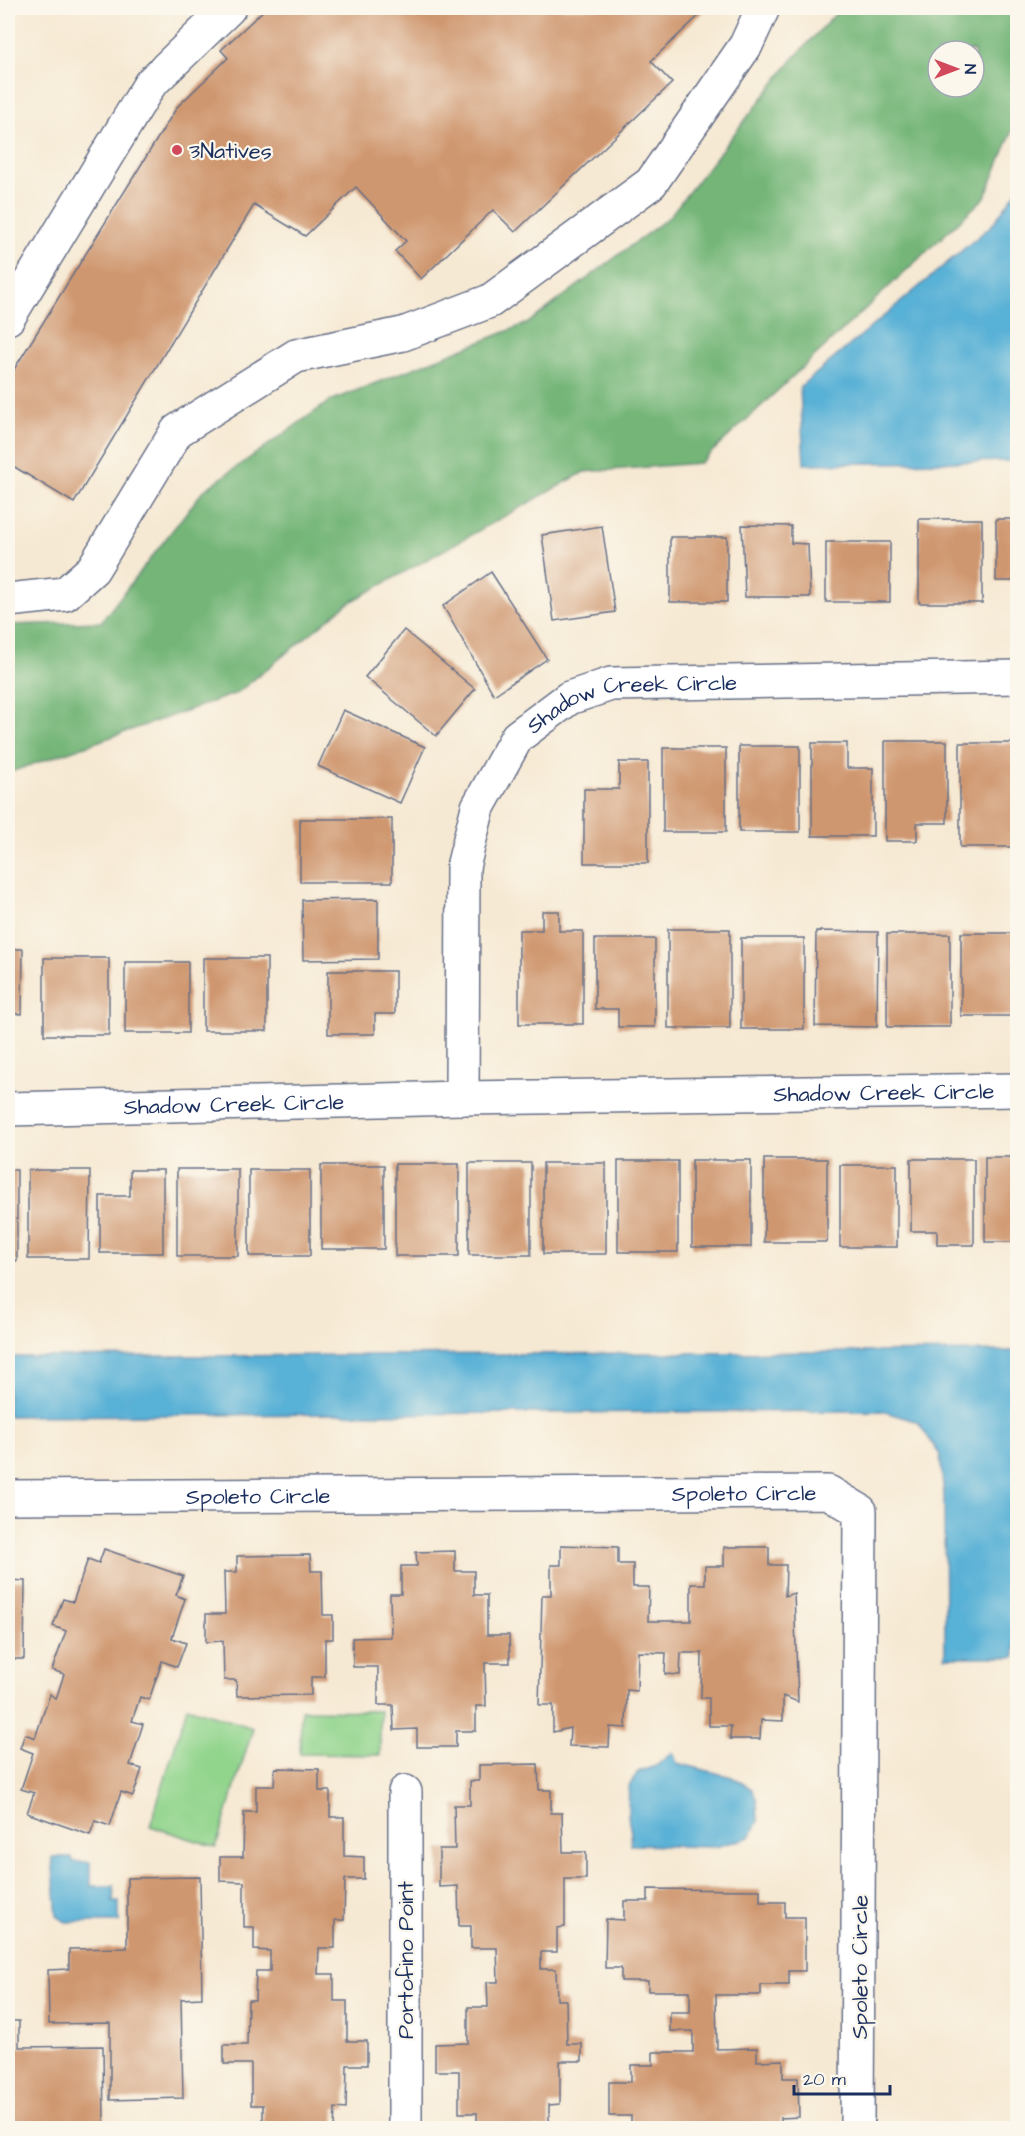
<svg xmlns="http://www.w3.org/2000/svg" width="1025" height="2136" viewBox="0 0 1025 2136" font-family="'Architects Daughter',sans-serif">
<style>
.green{fill:#91d48c;stroke:#568275;stroke-width:1.5}
.forest{fill:#74b678;stroke:#48726b;stroke-width:1.5;fill-rule:evenodd}
.water{fill:#59b1d6;stroke:#3a709a;stroke-width:1.5}
.building{fill:#cf9770}
.lines{fill:none;stroke-linecap:round;stroke-linejoin:round}
.minor-casing{stroke:#687087;stroke-width:36}
.minor{stroke:#fff;stroke-width:33}
.poi-dot{fill:#d1495b;stroke:#fbf7ec;stroke-width:2}
.labels{text-anchor:middle;stroke-width:4.5;stroke-linejoin:round;paint-order:stroke}
.poi-label{font-size:22px;fill:#1b2f5e;stroke:#fbf7ec;text-anchor:start}
.street-label{font-size:22px;fill:#1b2f5e;stroke:#fbf7ec}
</style>
<rect width="100%" height="100%" fill="#fbf7ec"/>
<filter id="ink" filterUnits="userSpaceOnUse"><feTurbulence type="fractalNoise" baseFrequency=".0167" numOctaves="2"/><feDisplacementMap in="SourceGraphic" scale="12" xChannelSelector="R" yChannelSelector="G"/><feConvolveMatrix kernelMatrix="1 2 1 2 8 2 1 2 1" color-interpolation-filters="sRGB"/></filter>
<filter id="wash" filterUnits="userSpaceOnUse"><feTurbulence type="fractalNoise" baseFrequency=".008" numOctaves="4" result="noise"/><feDisplacementMap in="SourceGraphic" scale="24" xChannelSelector="R" yChannelSelector="G"/><feGaussianBlur stdDeviation="1.35" result="paint"/><feColorMatrix in="noise" values="0 0 0 0 0 0 0 0 0 0 0 0 0 0 0 0 0 1.4 0 .05"/><feComposite in="paint" operator="in"/></filter>
<g filter="url(#wash)">
<rect width="100%" height="100%" fill="#f6e9d3"/>
<g class="green">
<path d="M187,1707l66,21 -37,119 -66,-21z"/>
<path d="M301,1710l79,1v44l-80,-1z"/>
</g>
<path class="forest" d="M841,8h176v111l-32,78 -285,266 -116,9 -237,132 -110,89 -229,80v-148l93,-3 102,-131 127,-90 198,-78 141,-106 124,-158zM938,51h36v36h-36z"/>
<g class="water">
<path d="M1017,190v271l-213,3 -4,-77 192,-162z"/>
<path d="M1016,1351l-1,306h-70l-1,-161 -4,-41 -22,-33 -36,-11 -874,5v-59z"/>
<path d="M673,1752l4,11 55,14 20,12 5,12 1,20 -8,16 -35,10 -84,-2c2,-13 -2,-17 -3,-29 -1,-10 2,-18 0,-29l10,-15 18,-6z"/>
<path d="M52,1857h20l1,5h17l1,24h23l-1,16h6v20h-53l-9,-6z"/>
</g>
<g id="blocks">
<g class="building">
<path d="M266,8h441l-56,53 21,22 -157,149 -22,-22 -72,69 -26,-28 11,-10 -50,-54 -51,49 -51,-31 -180,298 -66,-40v-84l169,-272 51,-49 -7,-8z"/>
<rect x="919" y="519" width="63" height="84"/>
<rect x="996" y="519" width="22" height="62"/>
<path d="M742,525l49,1v17l17,1 2,53h-65z"/>
<path d="M602,526l13,86 -61,9 -12,-86z"/>
<rect x="670" y="537" width="57" height="65"/>
<rect x="826" y="542" width="64" height="60"/>
<path d="M491,572l56,87 -53,36 -51,-89z"/>
<path d="M404,630l71,59 -39,47 -71,-59z"/>
<path d="M343,710l82,37 -25,56 -82,-37z"/>
<path d="M885,741h62v82h-30v18h-32z"/>
<path d="M812,743h35v25h26v68h-61z"/>
<rect x="960" y="743" width="58" height="104"/>
<rect x="739" y="746" width="61" height="86"/>
<rect x="663" y="748" width="63" height="84"/>
<path d="M619,762h29v101h-64v-74h35z"/>
<rect x="300" y="819" width="92" height="63"/>
<path d="M378,899v60l-75,1 -1,-60z"/>
<path d="M542,911h17v20h24v93h-64v-94h23z"/>
<rect x="668" y="929" width="62" height="99"/>
<path d="M816,931l62,1 -1,95 -62,-1z"/>
<rect x="961" y="933" width="57" height="83"/>
<rect x="887" y="934" width="63" height="93"/>
<rect x="741" y="938" width="63" height="91"/>
<path d="M595,939h60v88h-37v-18h-23z"/>
<path d="M8,949h15l-1,65 -14,-1z"/>
<rect x="44" y="958" width="65" height="77"/>
<rect x="203" y="958" width="64" height="73"/>
<rect x="125" y="962" width="63" height="71"/>
<path d="M328,971h67v43h-20v20h-47z"/>
<rect x="985" y="1157" width="33" height="85"/>
<rect x="764" y="1159" width="63" height="83"/>
<path d="M911,1159h63v86h-37v-14h-26z"/>
<rect x="692" y="1160" width="59" height="87"/>
<rect x="618" y="1161" width="60" height="91"/>
<rect x="469" y="1163" width="62" height="92"/>
<rect x="543" y="1163" width="63" height="91"/>
<rect x="395" y="1164" width="64" height="92"/>
<rect x="321" y="1165" width="63" height="84"/>
<rect x="840" y="1165" width="57" height="82"/>
<rect x="177" y="1169" width="61" height="87"/>
<rect x="8" y="1170" width="9" height="91"/>
<path d="M28,1170h62l-1,89h-61z"/>
<path d="M130,1170h33v83h-63v-57h30z"/>
<rect x="249" y="1170" width="61" height="86"/>
<path d="M561,1545l57,2v17h15v23h16l-1,34h43v-37h14v-18h19v-19h45v18h17l-1,31 9,-3 4,109 -15,-6v25l-22,-1 -1,19h-30l1,-13h-22v-28h-8l1,-45h-21l-1,22 -15,-1 1,-21 -28,-1 -1,39 -10,-1 -1,38 -16,-1 -1,20 -40,-1 1,-18 -17,4v-27h-14l3,-110h9v-30h10z"/>
<path d="M104,1549l79,27 -7,19 9,4 -13,39 14,5 -9,24 -15,-6 -13,39 -9,-3 -8,24 11,3 -13,41 12,4 -9,27 -12,-4 -11,34 -15,-5 -5,14 -63,-22 7,-20 -13,-4 12,-36 -13,-5 5,-14 10,4 15,-44 6,5 8,-25 -12,-4 14,-39 -13,-5 10,-27 10,3 15,-43 11,4z"/>
<path d="M455,1551v20h19v24h13v40h22l1,28h-25l1,43h-10v25h-20v16h-39v-18l-23,1 -1,-25h-15v-38h-25l-1,-29 39,-1 -1,-43h11v-28h16l-1,-14z"/>
<path d="M310,1555l1,16h11l1,44h10v24h-8v38h-14v18l-74,1 -1,-16h-12l-1,-39 -17,1v-28h19l-1,-42h13v-16z"/>
<path d="M8,1580l17,1 -1,78h-16z"/>
<path d="M538,1764l1,26h12v23h11l1,39h23v27h-21v48l-8,1v24h-16v17h15l1,31h9l1,44h15v17h-22v43l-11,1v23h-72v-15h-18v-42h-24v-27l33,-1v-36h20l-1,-25h11l-1,-34h-26v-22h-12l-1,-40 -19,1v-38h16l-1,-44h16v-24h9v-16z"/>
<path d="M275,1768l44,1v22h11v26h14v39l20,1v22h-19l-1,41h-9v28h-16l-1,26h16v27h13v40h20v24h-20l-1,44 -11,-1 -1,20h-71v-23h-12v-41h-27v-19h23l1,-45h7l1,-29h14v-20l-16,-1v-23h-10v-45l-24,-1v-24h23l1,-45h12v-26h18z"/>
<path d="M200,1877l2,121 -21,1 2,99 -73,2v-77l-61,1 -1,-54 21,-1v-20l58,-1v-70z"/>
<path d="M648,1889l112,1v12h25v15h20v54h-16v14h-28v10h-45l1,54 40,-1v13l26,-1v18h15l1,39 -18,1v10h-150v-12h-22v-34h22v-17h22v-13h40v-21h-23v-19h20v-21h-42v-10h-27v-13h-16l1,-49 18,1v-19h24z"/>
<path d="M8,2021h11v26l84,-1 1,82h-96z"/>
</g>
</g>
</g>
<g filter="url(#ink)">
<use href="#blocks" fill-opacity="0" stroke="#687087" stroke-width="1.5"/>
<g class="lines">
<g class="minor-casing">
<g id="minor">
<path d="M8,318l142,-234 79,-76"/>
<path d="M8,600l57,-6 28,-25 84,-138 119,-75 107,-22 87,-33 161,-118 95,-138 17,-37"/>
<path id="s1" d="M462,1098l1,-231 15,-60 39,-70 52,-39 42,-14 407,-7"/>
<path id="s2" d="M8,1109l454,-11 556,-8"/>
<path id="s3" d="M8,1497l820,-5 32,19 -3,617"/>
<path d="M405,2128v-336"/>
</g>
</g>
<use href="#minor" class="minor"/>
</g>
</g>
<circle class="poi-dot" cx="177" cy="150" r="6"/>
<g class="labels">
<g class="poi-label">
<text x="189" y="158">3Natives</text>
</g>
<g class="street-label">
<text dy="8" stroke="none"><textPath href="#s1" startOffset="498">Shadow Creek Circle</textPath></text>
<text dy="8" stroke="none"><textPath href="#s2" startOffset="876">Shadow Creek Circle</textPath></text>
<text dy="8" stroke="none"><textPath href="#s2" startOffset="226">Shadow Creek Circle</textPath></text>
<text dy="8" stroke="none"><textPath href="#s3" startOffset="736">Spoleto Circle</textPath></text>
<text dy="8" stroke="none"><textPath href="#s3" startOffset="250">Spoleto Circle</textPath></text>
<text transform="translate(405 1960) rotate(-90)" y="8">Portofino Point</text>
<text transform="translate(859 1967) rotate(-90)" y="8">Spoleto Circle</text>
</g>
</g>
<rect width="1025" height="2136" fill="none" stroke="#fbf7ec" stroke-width="30"/>
<g transform="translate(956 69) rotate(90)"><circle r="28" fill="#fbf7ec" stroke="#a1a7b3" stroke-width="1.5"/>
<path d="M0-4.5L10 22L0 15L-10 22Z" fill="#d1495b"/>
<text y="-9" font-size="16" font-weight="bold" text-anchor="middle" fill="#1b2f5e">N</text>
</g>
<path d="M794 2085v9h96v-9" fill="none" stroke="#1b2f5e" stroke-width="3"/>
<text x="803" y="2085" font-size="18" fill="#1b2f5e" stroke="#fbf7ec" stroke-width="4.5" paint-order="stroke">20 m</text>
</svg>
